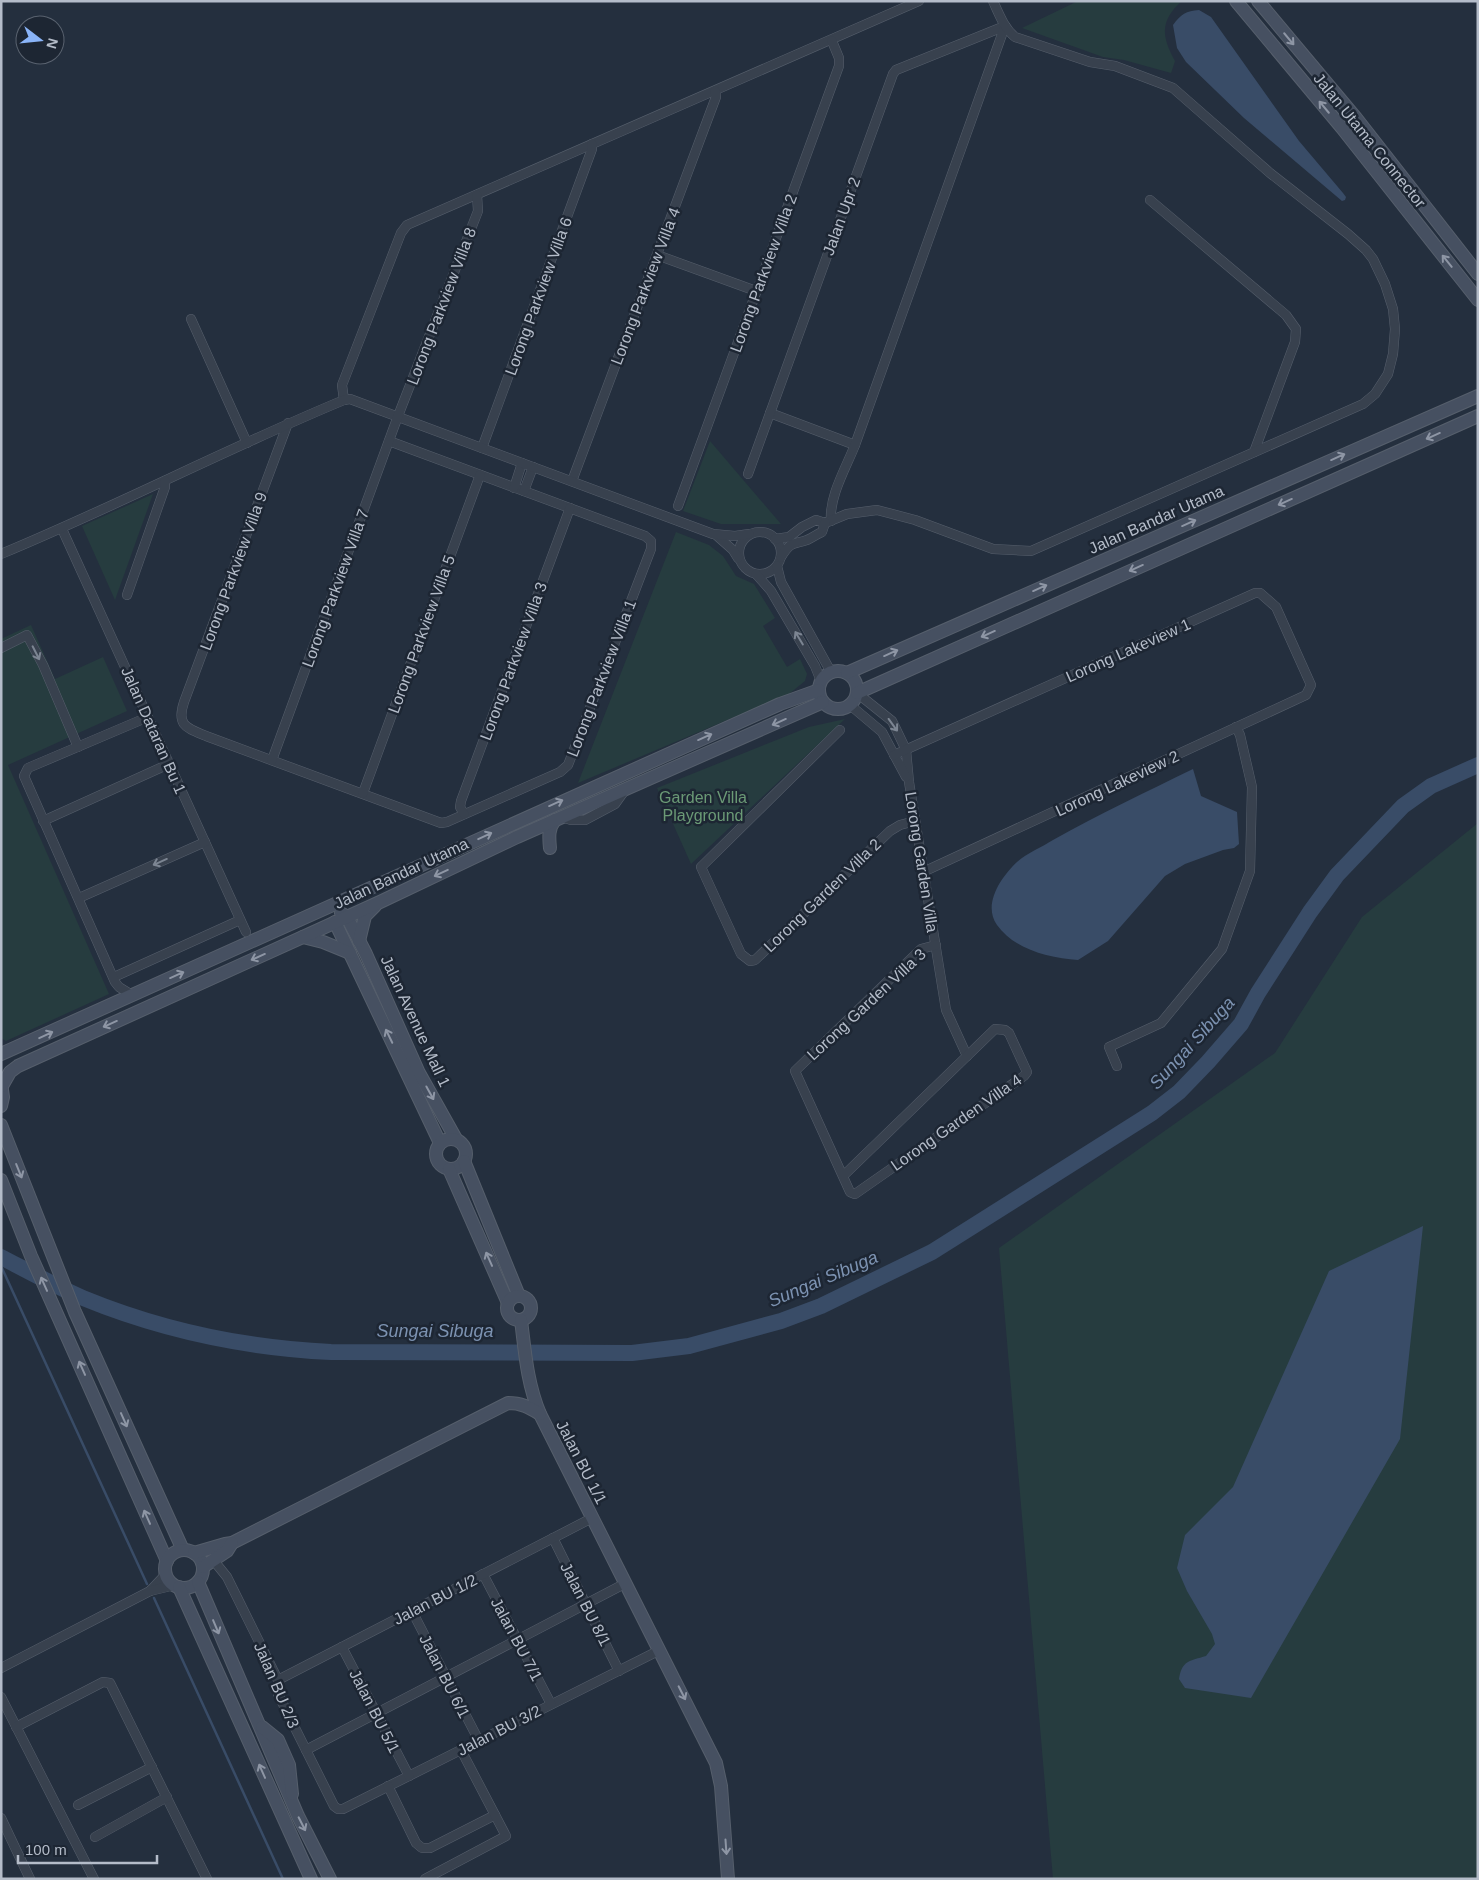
<svg xmlns="http://www.w3.org/2000/svg" width="1479" height="1880" viewBox="0 0 1479 1880" font-family="Helvetica,sans-serif">
<style>
.green{fill:#263c3f}
.water{fill:#394c67}
.lines{fill:none;stroke-linecap:round;stroke-linejoin:round}
.stream{stroke:#394c67;stroke-width:2.5}
.river{stroke:#394c67;stroke-width:16}
.street-casing{stroke:#565f6c;stroke-width:10}
.secondary-casing{stroke:#565f6c;stroke-width:14}
.street{stroke:#38414e;stroke-width:9}
.secondary{stroke:#465061;stroke-width:12}
.oneway{stroke:#8e96a5}
.oneway2{stroke:#7c8592}
.labels{text-anchor:middle;stroke-width:5;stroke-linejoin:round;paint-order:stroke}
.street-label{font-size:16px;fill:#b4bcc9;stroke:#1d2633}
.park-label{font-size:16px;fill:#6b9a76;stroke:#1d2633}
.water-label{font-size:18px;font-style:italic;fill:#7c92b1;stroke:#1d2633}
</style>
<rect width="100%" height="100%" fill="#242f3e"/>
<g class="green">
<path d="M1078,1h104c-23,20 -20,36 -7,60l-4,12 -47,-13 -21,-3 -81,-29z"/>
<path d="M710,441l71,83h-60l-38,-13z"/>
<path d="M153,494l-38,106 -33,-74z"/>
<path d="M676,532l33,13 14,11 13,20 18,8 21,34 -12,8 24,41 13,-8 7,15 -2,7 -16,13 -211,89z"/>
<path d="M31,625l24,54 48,-22 24,54 -119,54 101,229 -103,47 -5,-3v-399z"/>
<path d="M845,719l-154,145 -34,-76 152,-61z"/>
<path d="M1478,823v1056h-425l-54,-631 276,-195 87,-136z"/>
</g>
<g class="water">
<path d="M1199,10l12,7 88,124 44,52 3,4 -1,3 -3,1 -98,-83 -58,-56 -9,-14 -4,-23c8,-11 13,-14 26,-15z"/>
<path d="M1193,769l8,27 36,16 2,32 -5,4 -11,2 -38,14 -20,12 -57,65 -30,19c-29,-2 -63,-10 -81,-35 -15,-21 5,-49 20,-63 10,-9 25,-15 36,-22 46,-26 93,-48 140,-71z"/>
<path d="M1423,1226l-23,213 -149,259 -66,-10 -6,-9c3,-19 11,-18 27,-23l9,-12 -3,-10 -25,-43 -10,-23 8,-33 48,-48 96,-216z"/>
</g>
<g class="lines">
<g class="stream">
<path d="M1,1266l146,318"/>
<path d="M154,1598l129,281"/>
</g>
<path class="river" d="M1,1257c27,14 54,29 82,41 78,32 163,50 248,54l301,1 57,-7 92,-25 40,-15 111,-54 220,-139 27,-21 29,-30 33,-38 17,-31 52,-81 27,-37 66,-69 28,-20 47,-21"/>
<g class="street-casing">
<g id="street">
<path d="M1150,200l136,115 10,14 -1,13 -41,110"/>
<path d="M657,255l99,36"/>
<path d="M191,319l56,124"/>
<path d="M344,400l-2,-15 59,-152 6,-8 512,-224"/>
<path d="M770,413l85,32"/>
<path d="M288,423l-104,279c-8,24 3,26 22,34l235,87 6,-1 113,-50 8,-7 83,-216v-8l-6,-5 -256,-95"/>
<path d="M482,448l110,-299v-5"/>
<path d="M748,474l145,-400 3,-4 109,-44"/>
<path d="M572,481l144,-384 -1,-6"/>
<path d="M514,488l8,-25"/>
<path d="M524,491l9,-24"/>
<path d="M678,506l161,-440v-8l-7,-17"/>
<path d="M831,521c-2,-25 15,-53 24,-76l150,-419"/>
<path d="M62,529l184,403"/>
<circle cx="760" cy="553" r="21"/>
<path d="M716,535l17,15 5,8"/>
<path d="M775,539l14,-2 13,-10 14,-7 9,3 22,-9 30,-4 38,10 78,29 38,2 332,-147 12,-10 13,-20 5,-20 2,-25 -2,-20 -8,-25 -12,-25 -7,-9 -18,-16 -78,-61 -97,-85 -58,-22 -25,-4 -75,-25c-11,-9 -16,-23 -22,-36"/>
<path d="M1,554c116,-48 227,-106 343,-154l6,-1 363,135 22,2 14,-2"/>
<path d="M781,557c10,-16 11,-12 26,-17 5,-2 10,-6 15,-8l3,-9"/>
<path d="M777,566l4,16 50,90"/>
<path d="M756,574l15,17 44,75 6,15"/>
<path d="M127,595l38,-108v-6"/>
<path d="M1,648l26,-13 16,30 35,82"/>
<path d="M857,693l35,28 3,6 11,23 3,32 37,228 21,46"/>
<path d="M850,705l32,27 24,45"/>
<path d="M840,730l-139,137 40,87 9,7 5,-1 135,-129 10,-6 15,-4"/>
<path d="M894,755l361,-162h5l16,14 35,78 -5,10 -383,177"/>
<path d="M272,760l126,-344 80,-205 -1,-16"/>
<path d="M363,793l117,-318"/>
<path d="M464,814l-4,-7 1,-6 109,-293"/>
<path d="M562,817l9,3h14l30,-16 10,-14"/>
<path d="M43,821l126,-57"/>
<path d="M79,898l126,-56"/>
<path d="M114,977l126,-57"/>
<path d="M132,995l-13,-8 -4,-5 -91,-206 4,-8 120,-51"/>
<path d="M1117,1066l-8,-19 52,-24 61,-74 28,-78 2,-84 -12,-52 -4,-8"/>
<path d="M843,1176l152,-147 10,1 4,3 18,39 -3,4 -169,118 -5,-2 -55,-121 126,-122 15,-4"/>
<path d="M553,1538l66,133"/>
<path d="M214,1561l13,16 51,103v14l56,112 4,3h5l317,-159"/>
<path d="M483,1574l68,130"/>
<path d="M150,1591l16,-17"/>
<path d="M412,1611l67,130"/>
<path d="M342,1647l67,129"/>
<path d="M1,1668l149,-77 25,-6"/>
<path d="M278,1680l314,-162"/>
<path d="M1,1697l93,182"/>
<path d="M16,1727l87,-45 7,1 97,196"/>
<path d="M306,1750l320,-167"/>
<path d="M388,1786l28,57 6,5h8l65,-33"/>
<path d="M78,1805l74,-38"/>
<path d="M1,1818l29,61"/>
<path d="M95,1837l72,-40"/>
<path d="M425,1879l81,-43 -45,-86"/>
</g>
</g>
<g class="secondary-casing">
<g id="secondary">
<path d="M1236,1l106,127 136,172"/>
<path d="M1258,1l98,117 122,156"/>
<circle cx="838" cy="690" r="19"/>
<path d="M847,673l631,-277"/>
<path d="M857,693l621,-277"/>
<path d="M550,848c-1,-11 -2,-19 5,-28"/>
<path d="M341,913l6,4 19,37 53,119 37,66"/>
<path d="M335,922l105,221"/>
<path d="M303,937l20,5 27,11"/>
<path d="M359,941l6,-25 10,-10"/>
<path d="M1,1054l779,-350 39,-14"/>
<path d="M1,1083l2,14 -2,9"/>
<path d="M2,1086l8,-14 8,-6 362,-164 137,-65 306,-135"/>
<path d="M1,1125l74,187 108,238"/>
<circle cx="451" cy="1154" r="15"/>
<path d="M464,1161l55,135"/>
<path d="M449,1169l59,134"/>
<path d="M1,1180l30,76 136,305"/>
<circle cx="519" cy="1308" r="12"/>
<path d="M521,1320c4,32 6,63 19,94l176,349 5,23 7,93"/>
<circle cx="184" cy="1569" r="19"/>
<path d="M194,1553l31,-9 7,-1 276,-140c13,0 21,4 32,11"/>
<path d="M203,1567l24,-16 5,-8"/>
<path d="M198,1582l100,234 32,63"/>
<path d="M179,1587l132,292"/>
<path d="M262,1727l16,13 11,25 3,29"/>
</g>
</g>
<use href="#street" class="street"/>
<use href="#secondary" class="secondary"/>
</g>
<defs><path id="oneway-shaft" d="M-6 0H5M1.5-3L5.5 0L1.5 3" fill="none" stroke-width="1.6" stroke-linecap="round" stroke-linejoin="round" transform="scale(1.25)"/></defs>
<g class="oneway">
<use href="#oneway-shaft" transform="translate(1289 39) rotate(50)"/>
<use href="#oneway-shaft" transform="translate(1324 107) rotate(-130)"/>
<use href="#oneway-shaft" transform="translate(1447 261) rotate(-129)"/>
<use href="#oneway-shaft" transform="translate(1433 436) rotate(156)"/>
<use href="#oneway-shaft" transform="translate(1338 457) rotate(-24)"/>
<use href="#oneway-shaft" transform="translate(1285 502) rotate(156)"/>
<use href="#oneway-shaft" transform="translate(1189 523) rotate(-24)"/>
<use href="#oneway-shaft" transform="translate(1136 568) rotate(156)"/>
<use href="#oneway-shaft" transform="translate(1040 588) rotate(-24)"/>
<use href="#oneway-shaft" transform="translate(988 634) rotate(156)"/>
<use href="#oneway-shaft" transform="translate(891 653) rotate(-24)"/>
<use href="#oneway-shaft" transform="translate(779 722) rotate(156)"/>
<use href="#oneway-shaft" transform="translate(705 737) rotate(-24)"/>
<use href="#oneway-shaft" transform="translate(556 803) rotate(-24)"/>
<use href="#oneway-shaft" transform="translate(485 836) rotate(-25)"/>
<use href="#oneway-shaft" transform="translate(441 873) rotate(155)"/>
<use href="#oneway-shaft" transform="translate(258 957) rotate(156)"/>
<use href="#oneway-shaft" transform="translate(177 975) rotate(-24)"/>
<use href="#oneway-shaft" transform="translate(110 1024) rotate(156)"/>
<use href="#oneway-shaft" transform="translate(46 1035) rotate(-25)"/>
<use href="#oneway-shaft" transform="translate(389 1036) rotate(-116)"/>
<use href="#oneway-shaft" transform="translate(430 1093) rotate(61)"/>
<use href="#oneway-shaft" transform="translate(19 1171) rotate(68)"/>
<use href="#oneway-shaft" transform="translate(489 1259) rotate(-114)"/>
<use href="#oneway-shaft" transform="translate(44 1284) rotate(-114)"/>
<use href="#oneway-shaft" transform="translate(82 1368) rotate(-114)"/>
<use href="#oneway-shaft" transform="translate(124 1420) rotate(66)"/>
<use href="#oneway-shaft" transform="translate(147 1517) rotate(-114)"/>
<use href="#oneway-shaft" transform="translate(216 1627) rotate(67)"/>
<use href="#oneway-shaft" transform="translate(682 1693) rotate(63)"/>
<use href="#oneway-shaft" transform="translate(262 1771) rotate(-114)"/>
<use href="#oneway-shaft" transform="translate(302 1824) rotate(63)"/>
<use href="#oneway-shaft" transform="translate(726 1847) rotate(86)"/>
</g>
<g class="oneway2">
<use href="#oneway-shaft" transform="translate(799 638) rotate(-121)"/>
<use href="#oneway-shaft" transform="translate(36 653) rotate(63)"/>
<use href="#oneway-shaft" transform="translate(893 725) rotate(54)"/>
<use href="#oneway-shaft" transform="translate(160 862) rotate(156)"/>
</g>
<g class="labels">
<g class="street-label">
<text transform="translate(1370 140) rotate(51)" y="6">Jalan Utama Connector</text>
<text transform="translate(841 216) rotate(-70)" y="6">Jalan Upr 2</text>
<text transform="translate(763 273) rotate(-70)" y="6">Lorong Parkview Villa 2</text>
<text transform="translate(645 286) rotate(-69)" y="6">Lorong Parkview Villa 4</text>
<text transform="translate(538 296) rotate(-70)" y="6">Lorong Parkview Villa 6</text>
<text transform="translate(441 306) rotate(-69)" y="6">Lorong Parkview Villa 8</text>
<text transform="translate(1156 519) rotate(-24)" y="6">Jalan Bandar Utama</text>
<text transform="translate(233 571) rotate(-70)" y="6">Lorong Parkview Villa 9</text>
<text transform="translate(335 588) rotate(-70)" y="6">Lorong Parkview Villa 7</text>
<text transform="translate(421 634) rotate(-70)" y="6">Lorong Parkview Villa 5</text>
<text transform="translate(1128 650) rotate(-24)" y="6">Lorong Lakeview 1</text>
<text transform="translate(513 661) rotate(-70)" y="6">Lorong Parkview Villa 3</text>
<text transform="translate(601 678) rotate(-69)" y="6">Lorong Parkview Villa 1</text>
<text transform="translate(154 730) rotate(66)" y="6">Jalan Dataran Bu 1</text>
<text transform="translate(1117 783) rotate(-25)" y="6">Lorong Lakeview 2</text>
<text transform="translate(922 862) rotate(81)" y="6">Lorong Garden Villa</text>
<text transform="translate(401 873) rotate(-25)" y="6">Jalan Bandar Utama</text>
<text transform="translate(822 895) rotate(-44)" y="6">Lorong Garden Villa 2</text>
<text transform="translate(866 1004) rotate(-43)" y="6">Lorong Garden Villa 3</text>
<text transform="translate(416 1021) rotate(65)" y="6">Jalan Avenue Mall 1</text>
<text transform="translate(956 1122) rotate(-35)" y="6">Lorong Garden Villa 4</text>
<text transform="translate(582 1462) rotate(63)" y="6">Jalan BU 1/1</text>
<text transform="translate(435 1599) rotate(-27)" y="6">Jalan BU 1/2</text>
<text transform="translate(586 1604) rotate(63)" y="6">Jalan BU 8/1</text>
<text transform="translate(517 1639) rotate(62)" y="6">Jalan BU 7/1</text>
<text transform="translate(445 1676) rotate(63)" y="6">Jalan BU 6/1</text>
<text transform="translate(277 1685) rotate(67)" y="6">Jalan BU 2/3</text>
<text transform="translate(375 1711) rotate(63)" y="6">Jalan BU 5/1</text>
<text transform="translate(499 1730) rotate(-27)" y="6">Jalan BU 3/2</text>
</g>
<g class="park-label">
<text x="703" y="803">Garden Villa<tspan x="703" dy="18">Playground</tspan></text>
</g>
<g class="water-label">
<text transform="translate(1192 1043) rotate(-48)" y="6">Sungai Sibuga</text>
<text transform="translate(823 1279) rotate(-23)" y="6">Sungai Sibuga</text>
<text x="435" y="1337">Sungai Sibuga</text>
</g>
</g>
<rect width="1479" height="1880" fill="none" stroke="#b4bcc9" stroke-width="5"/>
<g transform="translate(40 40) rotate(106)"><circle r="24" fill="#1d2633" stroke="#59626f"/>
<path d="M0-4L9 19L0 12L-9 19Z" fill="#8ab4f8"/>
<text y="-8" font-size="14" font-weight="bold" text-anchor="middle" fill="#b4bcc9">N</text>
</g>
<path d="M18 1855v8h139v-8" fill="none" stroke="#b4bcc9" stroke-width="2.5"/>
<text x="25" y="1855" font-size="15" fill="#b4bcc9" stroke="#1d2633" stroke-width="4" paint-order="stroke">100 m</text>
</svg>
